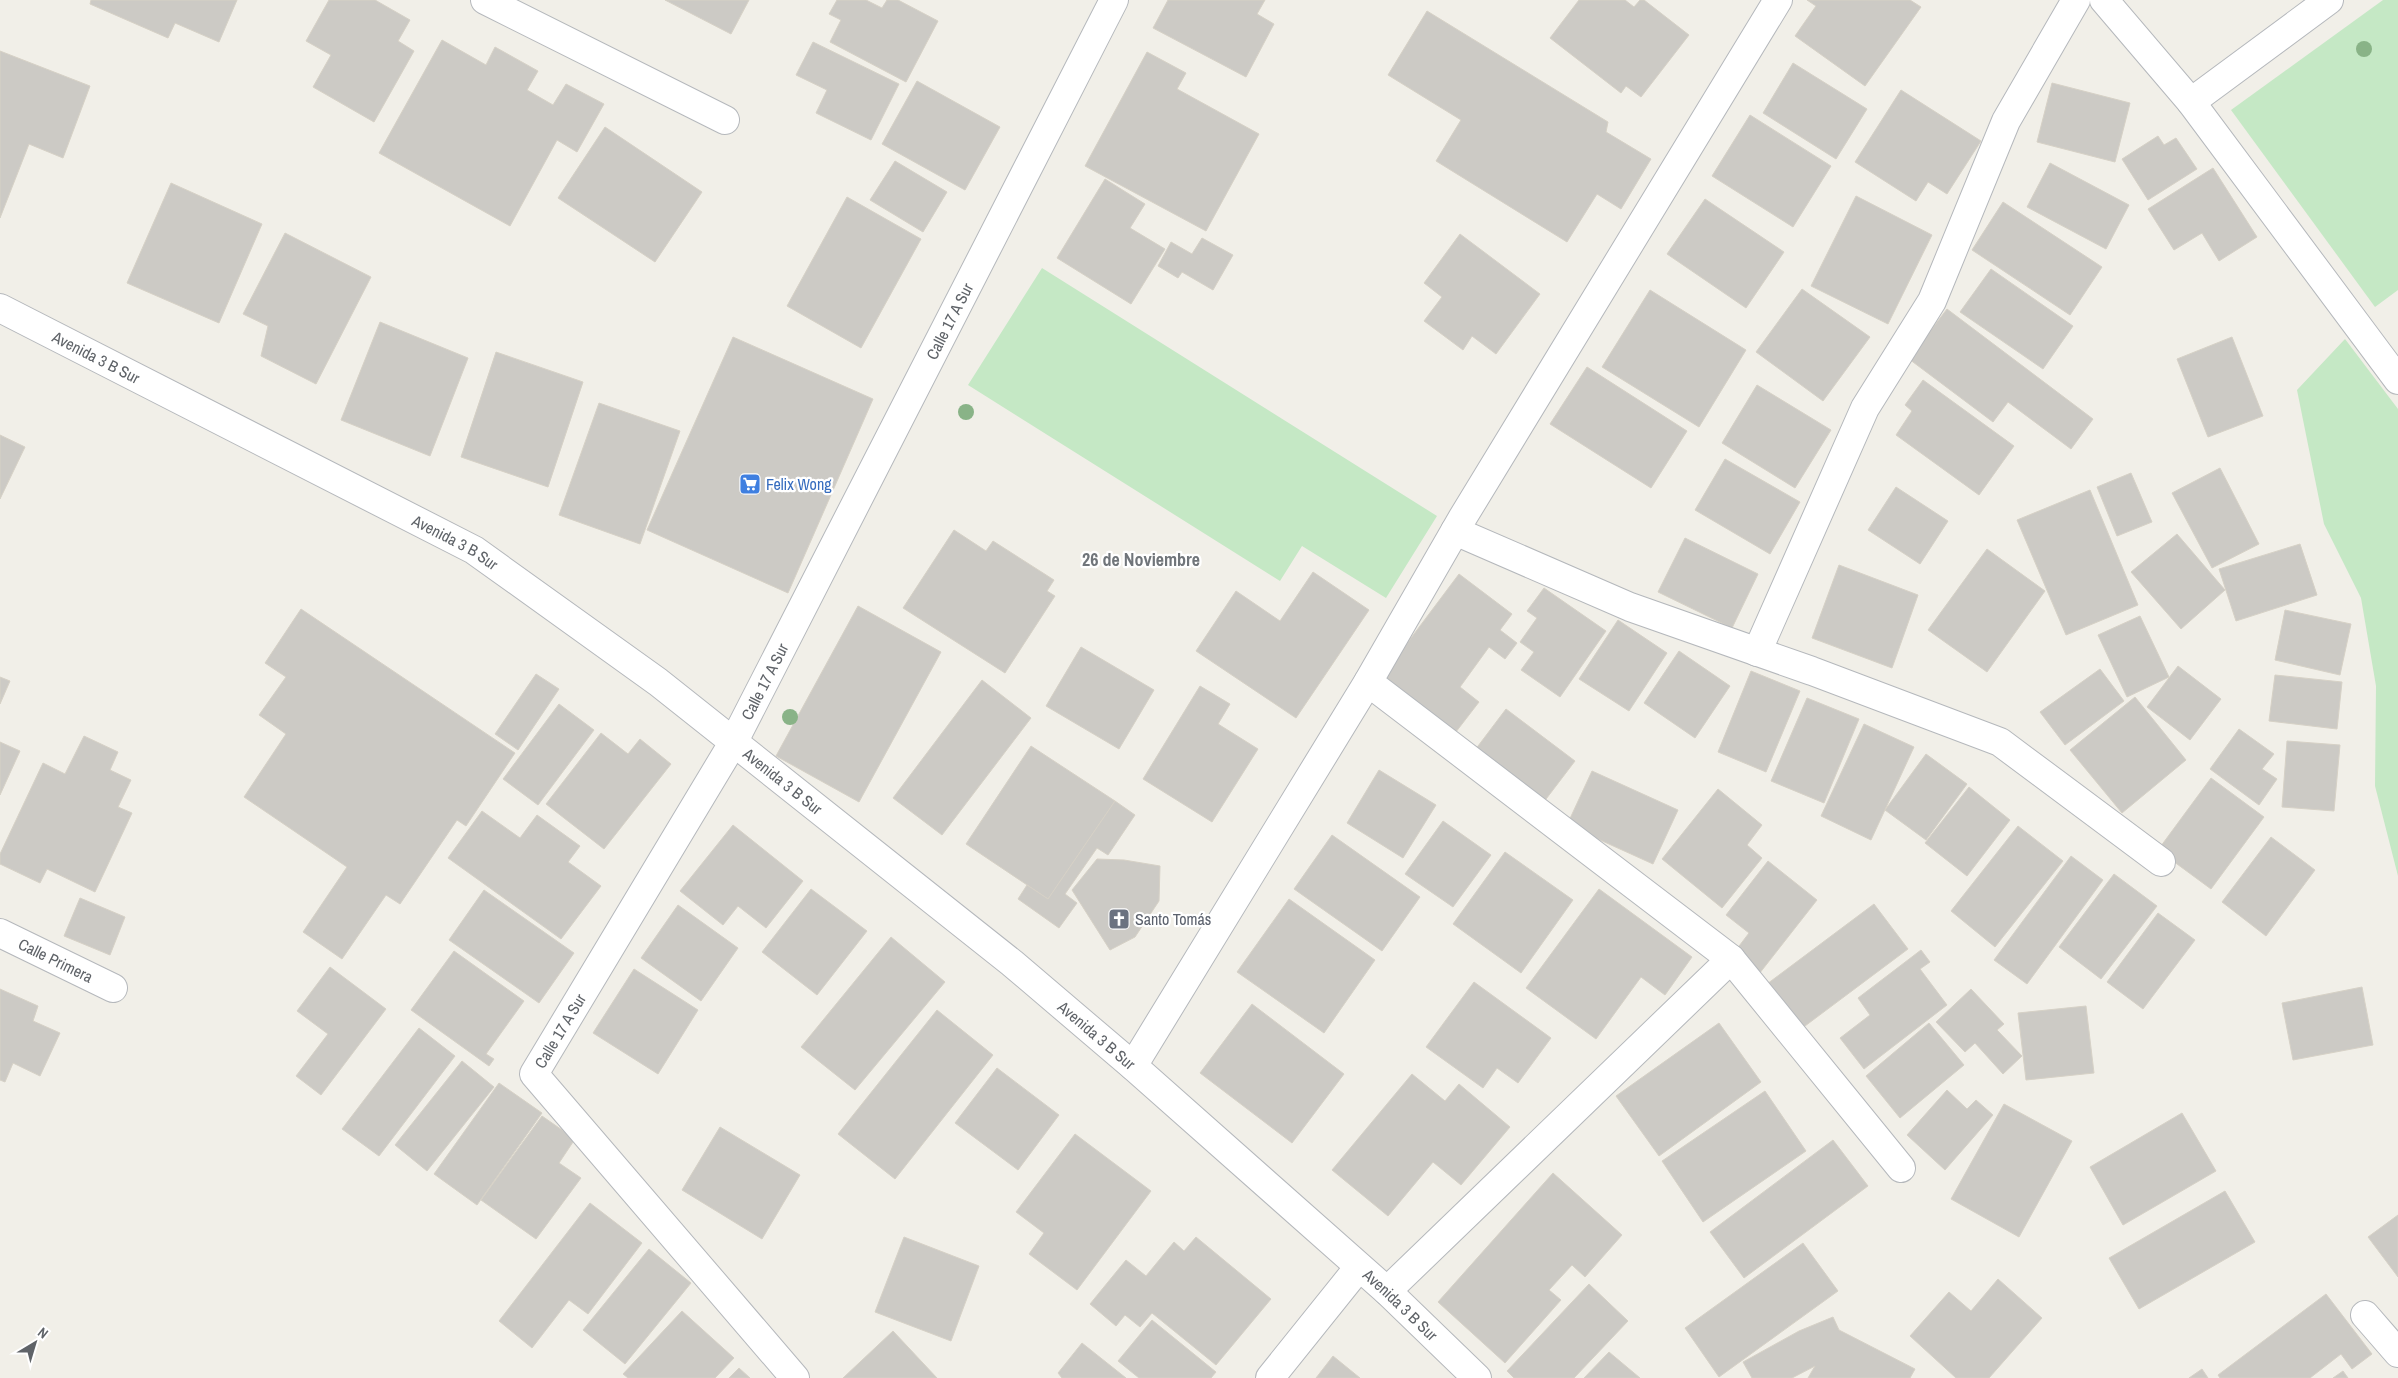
<svg xmlns="http://www.w3.org/2000/svg" width="2398" height="1378" viewBox="0 0 2398 1378" font-family="'Archivo Narrow',sans-serif">
<style>
.green{fill:#c5e8c5}
.building{fill:#cccac5;stroke:#d6d1c6}
.lines{fill:none;stroke-linecap:round;stroke-linejoin:round}
.minor-casing{stroke:#b5b8bc;stroke-width:30}
.tertiary-casing{stroke:#b5b8bc;stroke-width:30}
.minor{stroke:#fff;stroke-width:28}
.tertiary{stroke:#fff;stroke-width:28}
.tree{fill:#89b387}
.labels{text-anchor:middle;stroke-width:4.5;stroke-linejoin:round;paint-order:stroke}
.street-label{font-size:16px;fill:#5f6368;stroke:#fff}
.shop-label{font-size:16px;fill:#366cbe;stroke:#fff;text-anchor:start}
.worship-label{font-size:16px;fill:#5b616d;stroke:#fff;text-anchor:start}
.neighbourhood-label{font-size:18px;font-weight:bold;fill:#70757a;stroke:#fff}
</style>
<rect width="100%" height="100%" fill="#f1efe8"/>
<g class="green">
<path d="M2383,0h15v290l-23,17 -144,-197z"/>
<path d="M1042,268l395,248 -51,82 -84,-52 -22,35 -312,-196z"/>
<path d="M2345,339l53,70v467l-23,-90 1,-100 -15,-88 -37,-74 -27,-134z"/>
</g>
<g class="building">
<path d="M91,0h146l-18,42 -44,-19 -7,15 -78,-34z"/>
<path d="M329,0h46l35,20 -12,21 16,10 -40,71 -61,-35 18,-32 -25,-14z"/>
<path d="M665,0h84l-18,34z"/>
<path d="M837,0h29l16,8 5,-8h11l40,21 -32,61 -76,-40 11,-22 -12,-6z"/>
<path d="M1168,0h97l-8,14 17,10 -28,53 -93,-49z"/>
<path d="M1579,0h46l9,7 6,-7h4l45,35 -48,62 -15,-11 -5,7 -71,-55z"/>
<path d="M1807,0h103l11,7 -56,79 -70,-50 21,-30z"/>
<path d="M1427,11l181,111 -2,10 45,27 -30,50 -24,-15 -30,48 -131,-81 25,-41 -73,-45z"/>
<path d="M442,40l44,25 9,-18 43,24 -11,19 26,15 13,-21 38,20 -27,48 -20,-12 -47,86 -131,-73z"/>
<path d="M813,42l86,42 -28,56 -55,-27 11,-23 -31,-15z"/>
<path d="M0,51l90,35 -27,72 -34,-14 -29,74z"/>
<path d="M1147,52l39,21 -9,16 82,45 -53,97 -121,-65z"/>
<path d="M1793,63l74,46 -31,50 -73,-46z"/>
<path d="M917,81l83,46 -35,63 -83,-46z"/>
<path d="M2052,83l78,20 -15,59 -78,-20z"/>
<path d="M1901,90l80,51 -34,53 -19,-12 -12,19 -61,-39z"/>
<path d="M1750,115l81,51 -38,61 -81,-51z"/>
<path d="M605,127l97,65 -47,70 -97,-64z"/>
<path d="M2158,136l6,9 12,-7 21,31 -49,31 -26,-41z"/>
<path d="M895,161l52,31 -24,40 -53,-32z"/>
<path d="M2050,163l79,42 -23,44 -79,-42z"/>
<path d="M2213,168l44,69 -38,24 -17,-28 -28,17 -26,-41z"/>
<path d="M1105,179l40,25 -15,24 35,21 -34,55 -74,-46z"/>
<path d="M171,183l91,41 -43,99 -92,-40z"/>
<path d="M1856,196l76,39 -44,89 -77,-38z"/>
<path d="M847,197l74,42 -60,109 -74,-42z"/>
<path d="M1705,199l79,53 -38,56 -79,-54z"/>
<path d="M2003,202l99,65 -32,48 -98,-65z"/>
<path d="M285,233l86,44 -55,107 -55,-28 7,-30 -25,-12z"/>
<path d="M1460,234l80,60 -44,60 -24,-18 -9,14 -39,-29 18,-24 -18,-14z"/>
<path d="M1202,238l31,17 -20,35 -31,-18 -4,6 -20,-12 13,-24 21,12z"/>
<path d="M1991,269l82,57 -30,43 -83,-57z"/>
<path d="M1802,289l68,48 -47,64 -67,-49z"/>
<path d="M1650,290l96,60 -47,77 -97,-60z"/>
<path d="M1947,309l146,110 -22,30 -63,-47 -15,20 -84,-63z"/>
<path d="M380,322l88,36 -38,98 -89,-36z"/>
<path d="M733,337l140,62 -85,194 -141,-63z"/>
<path d="M2232,337l31,79 -55,21 -31,-78z"/>
<path d="M496,352l87,30 -35,105 -87,-30z"/>
<path d="M1587,367l100,64 -36,57 -101,-64z"/>
<path d="M1923,380l91,66 -35,49 -83,-60 16,-24 -7,-6z"/>
<path d="M1757,385l74,45 -36,58 -73,-45z"/>
<path d="M599,403l81,28 -40,113 -81,-29z"/>
<path d="M0,435l25,12 -25,52z"/>
<path d="M1725,459l75,43 -30,52 -75,-44z"/>
<path d="M2220,468l39,76 -47,24 -40,-75z"/>
<path d="M2131,473l21,49 -35,14 -20,-49z"/>
<path d="M1896,487l52,34 -28,43 -52,-34z"/>
<path d="M2090,490l48,115 -72,30 -49,-115z"/>
<path d="M954,530l32,21 7,-10 61,39 -7,11 8,5 -50,77 -102,-65z"/>
<path d="M2177,534l48,56 -44,39 -50,-57z"/>
<path d="M1685,538l73,36 -26,54 -74,-36z"/>
<path d="M2300,544l17,51 -81,26 -17,-52z"/>
<path d="M1987,549l58,42 -58,81 -59,-42z"/>
<path d="M1839,565l79,30 -26,73 -80,-30z"/>
<path d="M1313,572l56,38 -73,108 -100,-67 40,-60 44,30z"/>
<path d="M1459,574l53,40 -12,16 17,13 -12,16 -16,-12 -29,40 19,15 -27,35 -74,-55z"/>
<path d="M1544,588l62,43 -46,66 -39,-27 13,-18 -14,-10 17,-24 -10,-7z"/>
<path d="M858,606l83,46 -82,150 -83,-46z"/>
<path d="M301,609l214,144 -49,73 -9,-6 -57,84 -14,-9 -44,64 -39,-27 44,-65 -103,-70 42,-63 -27,-19 27,-38 -21,-14z"/>
<path d="M2285,610l66,14 -11,51 -65,-15z"/>
<path d="M2140,616l29,61 -42,20 -29,-62z"/>
<path d="M1618,620l49,33 -38,58 -50,-32z"/>
<path d="M1081,647l73,43 -35,59 -73,-43z"/>
<path d="M1679,651l51,35 -35,52 -51,-35z"/>
<path d="M2178,666l43,33 -31,41 -43,-33z"/>
<path d="M2100,669l24,32 -59,44 -25,-33z"/>
<path d="M1751,671l49,20 -34,81 -48,-20z"/>
<path d="M536,674l23,15 -41,61 -23,-16z"/>
<path d="M2275,675l67,7 -5,47 -68,-8z"/>
<path d="M0,677l10,4 -10,23z"/>
<path d="M982,680l49,38 -89,117 -49,-37z"/>
<path d="M1200,686l30,18 -12,20 40,25 -46,73 -69,-43z"/>
<path d="M2135,697l51,63 -64,53 -52,-63z"/>
<path d="M1807,698l52,21 -35,84 -53,-22z"/>
<path d="M559,704l35,26 -56,75 -35,-26z"/>
<path d="M1506,709l69,52 -35,46 -68,-53z"/>
<path d="M1864,724l50,23 -43,93 -50,-24z"/>
<path d="M2239,729l35,25 -12,15 15,10 -18,26 -49,-36z"/>
<path d="M601,733l27,21 12,-15 31,25 -67,85 -58,-45z"/>
<path d="M84,736l34,16 -8,18 21,10 -13,27 14,6 -37,79 -48,-23 -7,14 -40,-19v-10l43,-91 22,11z"/>
<path d="M2287,741l53,4 -6,66 -52,-4z"/>
<path d="M0,742l20,9 -20,44z"/>
<path d="M1031,746l84,55 -67,98 -82,-55z"/>
<path d="M1926,754l41,30 -41,56 -41,-30z"/>
<path d="M1379,770l57,35 -33,53 -56,-35z"/>
<path d="M1592,771l86,39 -25,54 -86,-39z"/>
<path d="M2211,778l53,39 -53,72 -53,-39z"/>
<path d="M1969,787l41,33 -43,56 -42,-33z"/>
<path d="M1718,789l44,36 -15,20 15,13 -40,50 -60,-49z"/>
<path d="M1115,801l20,14 -27,40 -11,-7 -32,46 12,9 -18,25 -41,-29 9,-14 21,14z"/>
<path d="M482,811l38,27 17,-23 43,31 -12,16 33,24 -40,53 -113,-81z"/>
<path d="M1443,821l48,34 -38,52 -48,-33z"/>
<path d="M733,825l70,56 -37,47 -28,-22 -15,19 -43,-34z"/>
<path d="M2018,826l45,35 -68,86 -44,-36z"/>
<path d="M1332,835l88,62 -38,54 -88,-62z"/>
<path d="M2271,837l44,33 -49,66 -44,-34z"/>
<path d="M1505,852l68,48 -52,73 -68,-49z"/>
<path d="M2071,856l32,24 -76,104 -33,-24z"/>
<path d="M1097,859l27,1 36,6 -1,35 -24,36 -25,13 -38,-60z"/>
<path d="M1768,861l49,39 -58,74 -26,-20 16,-21 -23,-18z"/>
<path d="M2114,874l43,32 -56,73 -42,-32z"/>
<path d="M811,889l56,42 -50,64 -55,-43z"/>
<path d="M1599,889l93,68 -27,38 -24,-18 -45,62 -70,-51z"/>
<path d="M484,890l90,63 -35,50 -90,-63z"/>
<path d="M80,898l45,19 -15,38 -46,-19z"/>
<path d="M1289,899l86,61 -51,73 -87,-61z"/>
<path d="M1874,904l34,45 -107,80 -34,-45z"/>
<path d="M678,905l60,43 -37,53 -60,-43z"/>
<path d="M2158,913l37,27 -52,69 -36,-27z"/>
<path d="M891,937l54,45 -90,108 -54,-43z"/>
<path d="M1921,950l9,12 -10,7 27,36 -83,64 -24,-31 30,-23 -12,-17z"/>
<path d="M454,951l70,50 -38,53 8,5 -5,7 -78,-56z"/>
<path d="M330,967l56,42 -65,86 -25,-19 32,-42 -31,-23z"/>
<path d="M634,969l64,41 -40,64 -65,-41z"/>
<path d="M1474,982l77,56 -33,45 -21,-15 -14,20 -57,-41z"/>
<path d="M2362,987l11,58 -80,15 -11,-57z"/>
<path d="M0,989l38,17 -5,15 27,12 -20,43 -27,-13 -8,19 -5,-2z"/>
<path d="M1971,989l33,35 -7,6 25,26 -19,18 -28,-31 -10,9 -29,-30z"/>
<path d="M1252,1004l92,70 -52,69 -92,-70z"/>
<path d="M2086,1006l8,67 -68,7 -8,-67z"/>
<path d="M937,1010l56,45 -98,124 -57,-45z"/>
<path d="M1719,1023l42,59 -102,74 -43,-60z"/>
<path d="M1929,1023l35,42 -64,53 -34,-42z"/>
<path d="M419,1028l36,28 -76,100 -37,-27z"/>
<path d="M462,1061l32,26 -67,84 -32,-26z"/>
<path d="M997,1068l62,47 -41,55 -63,-47z"/>
<path d="M1412,1074l33,27 14,-17 51,43 -49,58 -28,-23 -45,54 -56,-46z"/>
<path d="M499,1083l43,30 -65,92 -43,-31z"/>
<path d="M1947,1090l20,19 9,-9 17,15 -48,55 -38,-35z"/>
<path d="M1765,1091l41,60 -103,71 -41,-61z"/>
<path d="M2004,1104l68,37 -53,96 -68,-38z"/>
<path d="M2182,1113l34,58 -93,54 -33,-58z"/>
<path d="M542,1116l33,23 -16,24 22,15 -45,61 -55,-39z"/>
<path d="M720,1127l80,48 -38,64 -80,-49z"/>
<path d="M1075,1134l76,57 -74,99 -48,-36 15,-21 -28,-21z"/>
<path d="M1833,1140l35,46 -124,92 -34,-46z"/>
<path d="M1553,1173l69,62 -37,42 -13,-12 -23,25 12,10 -56,63 -67,-61z"/>
<path d="M2225,1191l30,51 -116,67 -30,-51z"/>
<path d="M590,1203l52,40 -54,71 -19,-14 -37,48 -33,-27z"/>
<path d="M2398,1215v62l-30,-40z"/>
<path d="M904,1237l75,29 -28,75 -76,-29z"/>
<path d="M1196,1237l75,62 -55,66 -64,-52 -12,14 -15,-12 -9,11 -26,-22 36,-44 20,16 28,-34 10,9z"/>
<path d="M1803,1243l35,48 -119,86 -34,-49z"/>
<path d="M649,1249l42,34 -66,81 -42,-34z"/>
<path d="M1998,1279l44,39 -53,60h-33l-46,-42 39,-44 22,19z"/>
<path d="M1589,1284l39,37 -54,57h-60l-7,-7z"/>
<path d="M2326,1294l46,60 -20,15 -11,-15 -31,24h-90l-2,-3z"/>
<path d="M682,1311l52,47 -19,20h-87l-5,-4z"/>
<path d="M1833,1317l6,13 76,39 -5,9h-102l7,-12 -23,12h-40l-9,-16 56,-31z"/>
<path d="M1152,1320l64,52 -5,6h-72l-21,-17z"/>
<path d="M893,1331l44,47h-94z"/>
<path d="M1082,1343l44,35h-64l-4,-5z"/>
<path d="M1609,1352l31,26h-56z"/>
<path d="M1333,1356l27,22h-44z"/>
<path d="M739,1368l11,10h-21z"/>
<path d="M2202,1369l6,9h-19z"/>
<path d="M2343,1371l5,7h-15z"/>
</g>
<g class="lines">
<g class="minor-casing">
<g id="minor">
<path d="M485,0l240,120"/>
<path d="M2104,0l87,102 207,278"/>
<path d="M2191,102l138,-102"/>
<path d="M1455,531l175,76 182,64 188,71 161,120"/>
<path d="M1757,652l108,-244 67,-107 74,-180 70,-121"/>
<path d="M1368,682l363,277 170,209"/>
<path id="s1" d="M0,933l113,55"/>
<path d="M1133,1066l235,-384 95,-165 315,-517"/>
<path d="M1387,1291l344,-332"/>
<path d="M2365,1315l33,38"/>
<path id="s2" d="M795,1378l-261,-304 199,-331 381,-743"/>
<path d="M1270,1378l89,-111"/>
</g>
</g>
<g class="tertiary-casing">
<g id="tertiary">
<path id="s3" d="M0,308l474,242 184,132 354,281 121,103 254,225 90,87"/>
</g>
</g>
<use href="#minor" class="minor"/>
<use href="#tertiary" class="tertiary"/>
</g>
<g class="tree">
<circle cx="2364" cy="49" r="8"/>
<circle cx="966" cy="412" r="8"/>
<circle cx="790" cy="717" r="8"/>
</g>
<defs>
<g id="supermarket-square" transform="scale(1.125)"><rect x="-9" y="-9" width="18" height="18" rx="4" fill="#3f7fe0" stroke="#fff"/><path d="M-6-5.5h2.5l.6 2H6L4.5 2H-2.5L-4.4-4H-6ZM-1.5 3.2a1.3 1.3 0 1 0 .1 0ZM3 3.2a1.3 1.3 0 1 0 .1 0Z" fill="#fff"/></g>
<g id="church-square" transform="scale(1.125)"><rect x="-9" y="-9" width="18" height="18" rx="4" fill="#6b7280" stroke="#fff"/><path d="M-1.2-6h2.4v3.5h3.3v2.4h-3.3V6h-2.4V-.1h-3.3v-2.4h3.3Z" fill="#fff"/></g>
</defs>
<g fill-rule="evenodd">
<use href="#supermarket-square" x="750" y="484"/>
<use href="#church-square" x="1119" y="919"/>
</g>
<g class="labels">
<g class="street-label">
<text dy="6" stroke="none"><textPath href="#s2" startOffset="1261">Calle 17 A Sur</textPath></text>
<text dy="6" stroke="none"><textPath href="#s3" startOffset="108">Avenida 3 B Sur</textPath></text>
<text dy="6" stroke="none"><textPath href="#s3" startOffset="512">Avenida 3 B Sur</textPath></text>
<text dy="6" stroke="none"><textPath href="#s2" startOffset="856">Calle 17 A Sur</textPath></text>
<text dy="6" stroke="none"><textPath href="#s3" startOffset="918">Avenida 3 B Sur</textPath></text>
<text dy="6" stroke="none"><textPath href="#s1" startOffset="62">Calle Primera</textPath></text>
<text dy="6" stroke="none"><textPath href="#s2" startOffset="451">Calle 17 A Sur</textPath></text>
<text dy="6" stroke="none"><textPath href="#s3" startOffset="1322">Avenida 3 B Sur</textPath></text>
<text dy="6" stroke="none"><textPath href="#s3" startOffset="1728">Avenida 3 B Sur</textPath></text>
</g>
<g class="shop-label">
<text x="766" y="490">Felix Wong</text>
</g>
<g class="worship-label">
<text x="1135" y="925">Santo Tomás</text>
</g>
<g class="neighbourhood-label">
<text x="1141" y="566">26 de Noviembre</text>
</g>
</g>
<g transform="translate(35 1343) rotate(38)" stroke="#ffffff" stroke-width="4" paint-order="stroke">
<path d="M0-4L9 19L0 12L-9 19Z" fill="#5f6368"/>
<text y="-8" font-size="14" font-weight="bold" text-anchor="middle" fill="#5f6368">N</text>
</g>
</svg>
